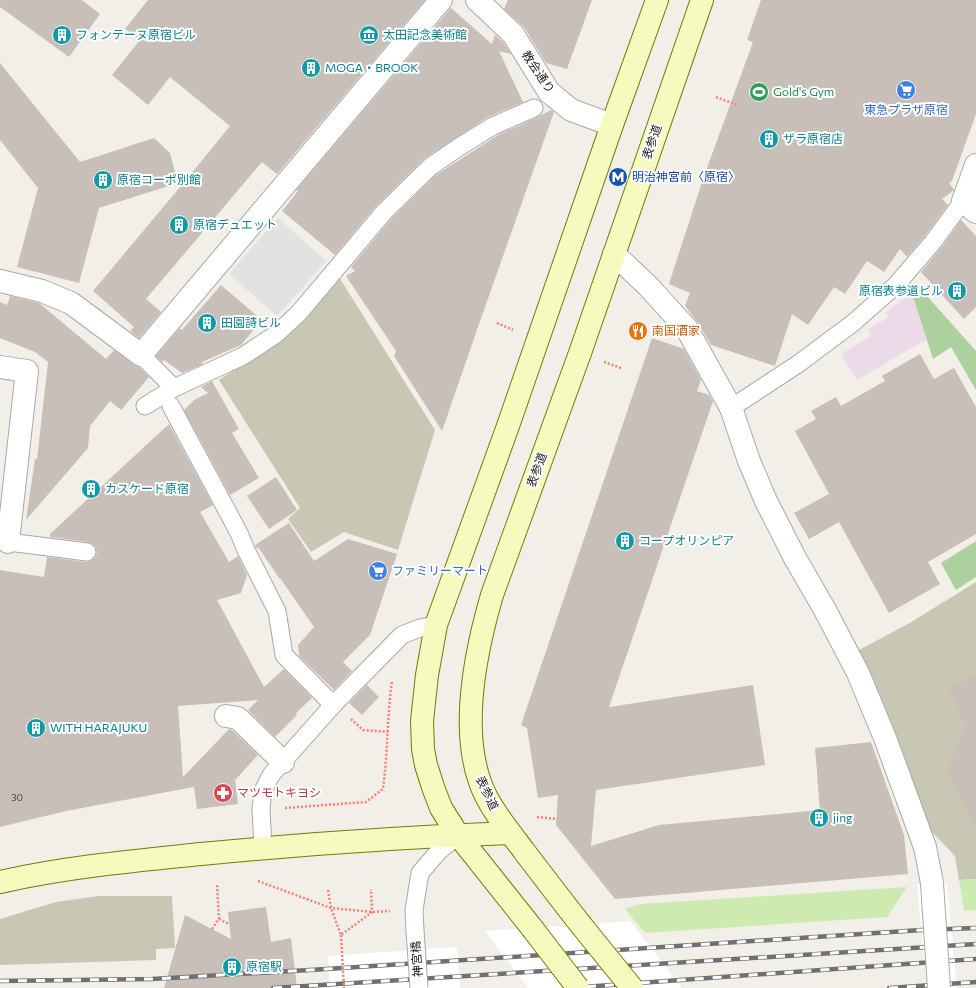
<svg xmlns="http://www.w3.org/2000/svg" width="976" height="988" viewBox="0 0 976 988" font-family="Commissioner,'Noto Sans JP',sans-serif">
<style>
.industrial{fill:#ebdbe8}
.construction{fill:#c7c7b4}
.grass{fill:#cdebb0}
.forest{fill:#add19e}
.parking{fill:#e2e2e2}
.pier{fill:#fff}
.building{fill:#c7bfb8}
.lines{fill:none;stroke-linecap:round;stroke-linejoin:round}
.lane-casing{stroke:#a9a9a9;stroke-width:19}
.street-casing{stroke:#a9a9a9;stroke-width:24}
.secondary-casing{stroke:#707d05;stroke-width:24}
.path{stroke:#fa8072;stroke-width:2.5;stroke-dasharray:2 2;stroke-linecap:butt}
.lane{stroke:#fff;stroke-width:17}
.street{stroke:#fff;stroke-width:22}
.secondary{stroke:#f7fabf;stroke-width:22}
.rail-casing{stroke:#707070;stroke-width:4.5}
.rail{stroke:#fff;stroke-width:3;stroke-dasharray:9;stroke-linecap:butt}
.lane-bridge-casing{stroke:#a9a9a9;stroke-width:19;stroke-linecap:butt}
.street-bridge-casing{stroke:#a9a9a9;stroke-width:24;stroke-linecap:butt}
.secondary-bridge-casing{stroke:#707d05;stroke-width:24;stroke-linecap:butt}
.path-bridge{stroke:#fa8072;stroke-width:2.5;stroke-dasharray:2 2;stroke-linecap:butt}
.lane-bridge{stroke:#fff;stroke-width:17}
.street-bridge{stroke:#fff;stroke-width:22}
.secondary-bridge{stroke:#f7fabf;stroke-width:22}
.labels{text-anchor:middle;stroke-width:4;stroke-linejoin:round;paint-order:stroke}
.number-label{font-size:10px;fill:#4b4948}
.culture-label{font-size:12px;fill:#0d838f;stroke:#fff;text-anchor:start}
.street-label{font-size:12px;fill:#222;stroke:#fff}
.leisure-label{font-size:12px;fill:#27864d;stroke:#fff;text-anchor:start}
.shop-label{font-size:12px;fill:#366cbe;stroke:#fff}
.transit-label{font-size:12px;fill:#164399;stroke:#fff;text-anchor:start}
.food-label{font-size:12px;fill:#c56008;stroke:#fff;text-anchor:start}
.health-label{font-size:12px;fill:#be3a42;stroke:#fff;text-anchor:start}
</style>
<rect width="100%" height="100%" fill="#f2efe9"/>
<path class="industrial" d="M912,293l15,46 -70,41 -16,-26 30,-18 -4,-6 22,-13 -3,-5z"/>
<g class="construction">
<path d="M337,274l98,156 -37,120 -54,-18 -33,20 -23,-33 12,-11 -81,-128 43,-28z"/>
<path d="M976,582v297l-17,1 -4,-24 -26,-27 -37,-104 -33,-75 49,-26z"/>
<path d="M99,896h73l3,52 -19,1v11l-156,5v-46l56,-17z"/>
</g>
<g class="grass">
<path d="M976,879v31l-12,1 -5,-31z"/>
<path d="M907,887l-20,30 -242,16 -20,-24 15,-5z"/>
</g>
<g class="forest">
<path d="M918,286l58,65v39l-25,-43 -18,12 -21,-66z"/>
<path d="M976,541v36l-20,13 -15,-27z"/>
</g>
<path class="parking" d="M278,218l48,43 -49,55 -48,-42z"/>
<g class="pier">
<path d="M947,884l10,104h-30l-10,-103z"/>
<path d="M630,921l52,67h-154l-43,-57z"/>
<path d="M457,947l3,41h-130l-2,-32z"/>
</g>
<g class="building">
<path d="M0,0h82l18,14 -31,43 -69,-50z"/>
<path d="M148,0h277l-148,174 -15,-12 -116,137 15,13 -22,26 -9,-7 4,-4 -41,-36 93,-111 44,-54 -60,-49 -22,28 -36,-30 28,-35 -15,-11z"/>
<path d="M508,0h84l-25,69 -21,-6 -22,-36 -20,-18z"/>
<path d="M761,0h215v114l-24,67 -3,2 5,7 -12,9 6,6 -23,31 -18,21 -7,-8 -16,23 -17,-11 -22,33 -11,-7 -26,38 -16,-11 -17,52 -64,-21 -13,-22 -13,-17 5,-13 -21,-9 34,-105 50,-137 -6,-2z"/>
<path d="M451,8l41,36 3,-9 8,7 8,12 -12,-3 24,51 -35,15 -64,42 -48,47 -41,49 -53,-44 16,-20 -2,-1z"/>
<path d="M0,63l80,99 74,-24 16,15 8,30 -79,25 -20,75 -62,-16 21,-79 -38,-48z"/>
<path d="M551,110l3,2 -75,212 -37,107 -48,-75 2,-5 -50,-75 9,-5 -4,-4 40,-48 45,-44 62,-40 40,-18z"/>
<path d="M961,220l15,16v71l-12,12 -43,-47 20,-24z"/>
<path d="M221,285l41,35 -21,25 -39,17 1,2 -21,9 -18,-13 -2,2 -6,-6 24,-28 2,2z"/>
<path d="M10,296l29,7 67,56 8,-9 20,15 5,2 10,10 -28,33 -11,-9 -20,25 -2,22 -62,72 9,-61h2l11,-97 -13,-10 -35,-14v-36l7,3z"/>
<path d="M652,338l32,11 17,31 -4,11 12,4 4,6 -104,306 144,-22 12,80 -169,25 -5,56 68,-21 161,-15 -5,-62 56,-6 33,93 4,39 -293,25 -59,-74 2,-30 -20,3 -11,-70 -6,-3z"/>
<path d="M920,354l14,25 20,-11 22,39v127l-48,28 12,22 -51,29 -50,-91 -30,17 -15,-26 35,-19 -34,-63 21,-12 -5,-8 25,-14 5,9 44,-25 -3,-5z"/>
<path d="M212,381l27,48 -7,4 27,45 -29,17 -46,-85 10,-10 14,-7 -7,-6z"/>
<path d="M169,424l44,81 -13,7 29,50 9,-6 9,19 -6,18 -24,7 47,87 20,-18 28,29 -16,15 1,2 -22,22 -27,-27 10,-10 -80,6 5,71 46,-48 3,1 26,25 -23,25 3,24 -41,5 -3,-22 -128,24 -66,16v-257l44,7 3,-20 39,5 4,-1 5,-3 2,-5 -1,-5 -3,-4 -5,-2 -38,-5v-3z"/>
<path d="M276,477l21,33 -28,19 -22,-33z"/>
<path d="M289,523l25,38 34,-22 49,15 -27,81 -27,27 9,9 -18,19 -35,-34 -1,-11 16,-18 -34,-49h-1l-21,-31 -1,2 -2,-4z"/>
<path d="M976,675v153l-29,-59 19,-43 -17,-37z"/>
<path d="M367,685l12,12 -17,18 -13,-12z"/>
<path d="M266,907l5,35 20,-4 6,50h-133l21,-73 46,24 -3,-27z"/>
</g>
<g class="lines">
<g class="lane-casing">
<g id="lane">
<path d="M141,355l33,33"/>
<path d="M145,406l29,-18 69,-32 32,-21 23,-21 86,-102 46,-45 29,-20 34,-21 41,-18"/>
<path d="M171,406l68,127 7,17 31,61 7,44 49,50"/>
<path d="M731,408l67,-44 55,-41 43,-38 37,-43 30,-41"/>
<path d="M0,541l87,11"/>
<path d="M263,848l-2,-39 2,-18 8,-16 62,-70 69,-70 18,-7 16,-3"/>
<path d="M415,931l-1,-21 6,-37 18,-21 20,-17"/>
</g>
</g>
<g class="street-casing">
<g id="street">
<path d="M477,0l36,34 36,58 22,18 41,15"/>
<path d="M976,165l-13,36 13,11"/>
<path d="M614,254l34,32 39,43 44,79 18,53 17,40 29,57 30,52 33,63 27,65 40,109 7,36"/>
<path d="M0,281l42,10 29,12 70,52 300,-355"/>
<path d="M0,367l27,4 -19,171"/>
<path d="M226,716l12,2 45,44"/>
</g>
</g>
<g class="secondary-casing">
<g id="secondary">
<path d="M0,882c66,-15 133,-21 201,-28 103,-10 205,-17 309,-21"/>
<path d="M581,925c-19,-24 -38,-49 -57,-74 -15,-20 -36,-45 -44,-69 -20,-56 -4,-132 12,-187l88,-242 122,-353"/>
<path d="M532,928l-74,-93 -17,-27 -8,-21 -7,-22 -3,-16 -1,-28 5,-46 9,-50 72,-199 104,-301 45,-125"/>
</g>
</g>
<g class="path">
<path d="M716,97l21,8"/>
<path d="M497,323l16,7"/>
<path d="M604,362l17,6"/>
<path d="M351,719l12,11 25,2"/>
<path d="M285,808l81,-6 17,-13c5,-36 4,-73 9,-108"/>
<path d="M537,817l20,2"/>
<path d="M258,881l73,27 41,4 18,-1"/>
<path d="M328,890l3,18 10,27 31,-23 -1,-23"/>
<path d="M219,919l10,5"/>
<path d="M212,929l7,-10 -2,-35"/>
</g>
<use href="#lane" class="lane"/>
<use href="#street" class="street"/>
<use href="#secondary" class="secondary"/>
<g class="rail-casing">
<g id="rail">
<path d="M0,981l152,-2 175,-10 595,-39 54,-2"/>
<path d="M273,988l703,-44"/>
<path d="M569,988l407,-29"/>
<path d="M889,988l87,-6"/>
</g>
</g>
<use href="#rail" class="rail"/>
<g class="lane-bridge-casing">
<path id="lane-bridge" d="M415,931l4,57"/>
</g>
<g class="street-bridge-casing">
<path id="street-bridge" d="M932,883l7,105"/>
</g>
<g class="secondary-bridge-casing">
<g id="secondary-bridge">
<path d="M581,925l51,63"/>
<path d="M532,928l46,60"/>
</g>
</g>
<path class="path-bridge" d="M341,935l3,53"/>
<use href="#lane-bridge" class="lane-bridge"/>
<use href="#street-bridge" class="street-bridge"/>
<use href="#secondary-bridge" class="secondary-bridge"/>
</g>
<defs>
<g id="building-disc" transform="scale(1)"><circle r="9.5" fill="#0f9aa8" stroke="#fff"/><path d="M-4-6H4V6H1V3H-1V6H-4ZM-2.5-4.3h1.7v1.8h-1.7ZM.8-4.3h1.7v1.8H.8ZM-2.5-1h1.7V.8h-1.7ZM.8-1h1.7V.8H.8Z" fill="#fff"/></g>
<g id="museum-disc" transform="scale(1)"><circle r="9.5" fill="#0f9aa8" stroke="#fff"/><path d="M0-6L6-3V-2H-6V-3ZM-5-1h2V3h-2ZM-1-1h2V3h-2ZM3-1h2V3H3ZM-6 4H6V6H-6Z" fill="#fff"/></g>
<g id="supermarket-disc" transform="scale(1)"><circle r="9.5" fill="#3f7fe0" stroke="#fff"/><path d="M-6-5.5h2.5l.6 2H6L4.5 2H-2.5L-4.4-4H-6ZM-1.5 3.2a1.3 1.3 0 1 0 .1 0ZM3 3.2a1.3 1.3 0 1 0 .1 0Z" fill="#fff"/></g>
<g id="stadium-disc" transform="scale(1)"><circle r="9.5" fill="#2e9e5b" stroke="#fff"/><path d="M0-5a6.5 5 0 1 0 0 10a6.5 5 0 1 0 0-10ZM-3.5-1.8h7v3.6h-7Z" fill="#fff"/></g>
<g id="metro-disc" transform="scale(1)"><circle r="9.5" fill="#1a4fb4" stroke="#fff"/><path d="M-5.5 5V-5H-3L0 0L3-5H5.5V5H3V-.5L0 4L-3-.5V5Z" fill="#fff"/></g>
<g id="restaurant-disc" transform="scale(1)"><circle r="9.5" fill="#e8710a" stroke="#fff"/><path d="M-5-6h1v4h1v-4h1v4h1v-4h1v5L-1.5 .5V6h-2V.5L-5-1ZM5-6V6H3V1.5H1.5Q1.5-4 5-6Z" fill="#fff"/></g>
<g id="pharmacy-disc" transform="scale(1)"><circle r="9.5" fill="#e0444e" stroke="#fff"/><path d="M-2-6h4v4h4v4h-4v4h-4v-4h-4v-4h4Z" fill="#fff"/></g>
</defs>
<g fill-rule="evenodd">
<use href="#building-disc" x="62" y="35"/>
<use href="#museum-disc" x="369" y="35"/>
<use href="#building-disc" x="311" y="68"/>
<use href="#supermarket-disc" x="906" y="90"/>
<use href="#stadium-disc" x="759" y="92"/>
<use href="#building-disc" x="769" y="139"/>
<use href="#metro-disc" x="618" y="177"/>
<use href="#building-disc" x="103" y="180"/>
<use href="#building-disc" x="179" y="225"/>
<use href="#building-disc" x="957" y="291"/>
<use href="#building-disc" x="207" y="323"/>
<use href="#restaurant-disc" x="638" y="331"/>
<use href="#building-disc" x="91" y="489"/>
<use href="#building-disc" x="625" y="541"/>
<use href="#supermarket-disc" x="378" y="571"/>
<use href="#building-disc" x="36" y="728"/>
<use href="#pharmacy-disc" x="223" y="793"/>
<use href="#building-disc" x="819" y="818"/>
<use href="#building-disc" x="232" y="967"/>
</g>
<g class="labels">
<g class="number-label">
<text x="17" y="801">30</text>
</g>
<g class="culture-label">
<text x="76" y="39">フォンテーヌ原宿ビル</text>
<text x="383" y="39">太田記念美術館</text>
<text x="325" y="72">MOGA・BROOK</text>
<text x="783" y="143">ザラ原宿店</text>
<text x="117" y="184">原宿コーポ別館</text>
<text x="193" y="229">原宿デュエット</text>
<text x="943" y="295" text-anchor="end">原宿表参道ビル</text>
<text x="221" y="327">田園詩ビル</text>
<text x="105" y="493">カスケード原宿</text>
<text x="639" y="545">コープオリンピア</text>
<text x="50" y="732">WITH HARAJUKU</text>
<text x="833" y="822">jing</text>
<text x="246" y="971">原宿駅</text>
</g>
<g class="street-label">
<text transform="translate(538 72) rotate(56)" y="4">教会通り</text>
<text transform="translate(652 142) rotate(-71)" y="4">表参道</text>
<text transform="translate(537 470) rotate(-70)" y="4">表参道</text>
<text transform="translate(487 793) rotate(65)" y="4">表参道</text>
<text transform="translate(417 959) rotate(-94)" y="4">神宮橋</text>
</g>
<g class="leisure-label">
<text x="773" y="96">Gold's Gym</text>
</g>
<g class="shop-label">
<text x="906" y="114">東急プラザ原宿</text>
<text x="392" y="575" text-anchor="start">ファミリーマート</text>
</g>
<g class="transit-label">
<text x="632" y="181">明治神宮前〈原宿〉</text>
</g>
<g class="food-label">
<text x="652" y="335">南国酒家</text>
</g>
<g class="health-label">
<text x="237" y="797">マツモトキヨシ</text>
</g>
</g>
</svg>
